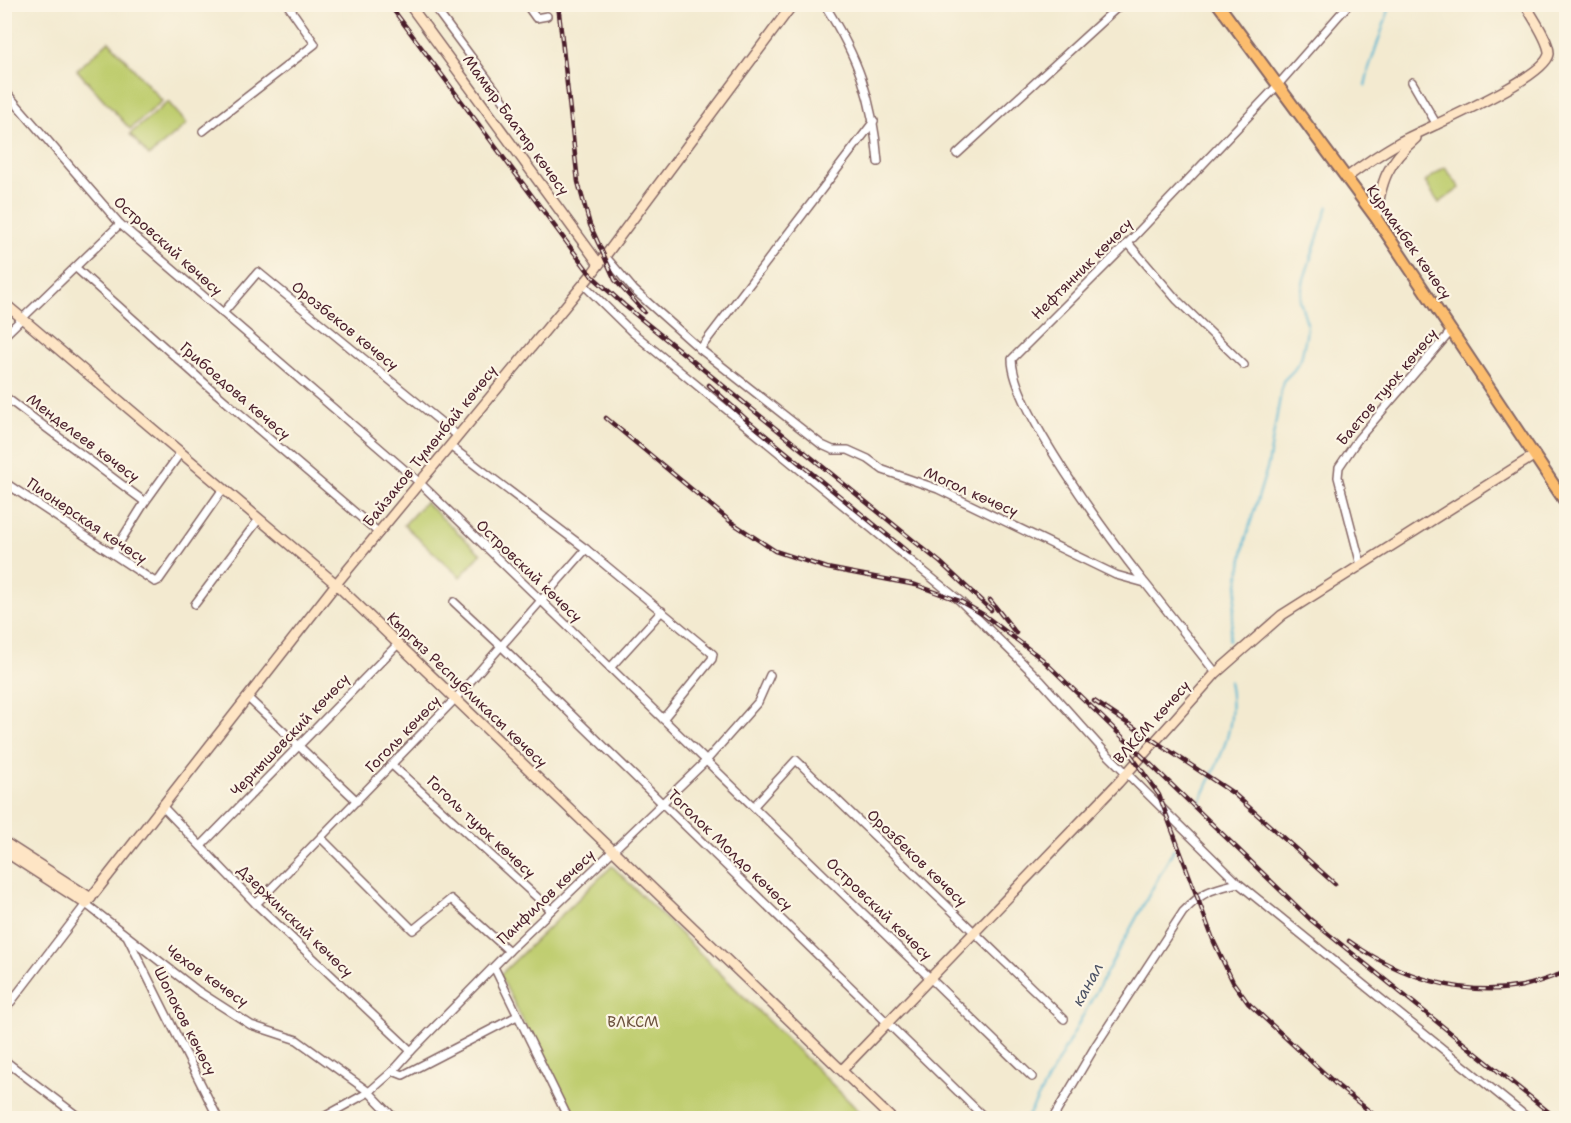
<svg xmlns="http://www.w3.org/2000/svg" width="1571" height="1123" viewBox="0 0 1571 1123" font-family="'Shantell Sans',sans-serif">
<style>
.green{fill:#bfcd6f;stroke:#84764d;stroke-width:1.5}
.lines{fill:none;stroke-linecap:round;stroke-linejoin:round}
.stream{stroke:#52b4d1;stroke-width:2}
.street-casing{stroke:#856665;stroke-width:10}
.secondary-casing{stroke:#856665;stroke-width:12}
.primary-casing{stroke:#856665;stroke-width:14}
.street{stroke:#fff;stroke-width:7}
.secondary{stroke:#fee5c5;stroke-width:9}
.primary{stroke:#fcbd6e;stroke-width:10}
.rail-casing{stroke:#4a1f2b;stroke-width:4.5}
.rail{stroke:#fcf5e5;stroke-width:2;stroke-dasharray:7;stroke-linecap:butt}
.labels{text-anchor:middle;stroke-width:4.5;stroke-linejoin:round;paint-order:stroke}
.street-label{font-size:15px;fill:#4a1f2b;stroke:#fcf5e5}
.park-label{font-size:15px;fill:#6d533f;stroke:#fcf5e5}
.water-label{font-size:16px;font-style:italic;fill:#4d5365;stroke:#fcf5e5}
</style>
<rect width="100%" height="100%" fill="#fcf5e5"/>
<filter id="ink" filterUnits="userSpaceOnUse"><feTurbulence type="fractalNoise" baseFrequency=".0167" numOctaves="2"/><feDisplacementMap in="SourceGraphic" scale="12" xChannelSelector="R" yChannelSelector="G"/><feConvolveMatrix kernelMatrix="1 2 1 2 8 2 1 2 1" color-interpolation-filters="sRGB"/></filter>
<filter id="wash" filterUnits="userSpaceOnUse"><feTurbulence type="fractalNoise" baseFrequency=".008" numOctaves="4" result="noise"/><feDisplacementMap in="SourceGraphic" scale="24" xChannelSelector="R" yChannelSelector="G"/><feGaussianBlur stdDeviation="1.35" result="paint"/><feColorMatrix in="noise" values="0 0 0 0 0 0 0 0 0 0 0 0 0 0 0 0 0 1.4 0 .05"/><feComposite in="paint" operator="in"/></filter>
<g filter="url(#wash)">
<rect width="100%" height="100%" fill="#f3ead0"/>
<g class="green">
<path d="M109,41l53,60 -32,28 -53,-59z"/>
<path d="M168,102l19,22 -38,32 -19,-22z"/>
<path d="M1445,167l15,21 -21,15 -14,-21z"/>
<path d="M425,502l56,52 -21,23 -56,-52z"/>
<path d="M612,866l254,252h-294l-72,-143z"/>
</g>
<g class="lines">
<g class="stream">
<path d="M1365,86l4,-18 22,-64"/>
<path d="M1229,640l16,-99 23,-76 15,-84 11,-11 7,-11 5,-23 1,-13 -7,-22 4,-22 24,-73"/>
<path d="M1199,804c19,-44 40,-74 30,-123"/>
<path d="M1027,1118l147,-269"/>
</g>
</g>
</g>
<g filter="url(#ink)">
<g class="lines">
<g class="street-casing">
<g id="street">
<path d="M432,4l74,100"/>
<path d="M526,4l10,14 11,-2"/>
<path d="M824,4c34,53 49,95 54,158"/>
<path d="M1412,82l25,43"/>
<path d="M4,90l116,134 300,259 612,594"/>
<path d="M203,131l112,-87 -28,-40"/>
<path d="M957,154l164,-150"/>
<path d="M1128,243l49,57 67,65"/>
<path d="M605,256l29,34 66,59 122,96 11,5h15l20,9 15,11 55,19 178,86 29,8 71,90"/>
<path d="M76,268l134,120 169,145"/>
<path d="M583,284l49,48 328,269 81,80 64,71 133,131"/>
<path d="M223,313l35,-41 200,164"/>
<path d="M4,336l116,-112"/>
<path d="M700,349l174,-228"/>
<path d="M4,396l141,106"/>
<path d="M450,446l136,103 127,105 -1,5 -49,60"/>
<path d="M4,482l151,100 4,-2 64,-91"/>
<path d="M113,553l32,-51 36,-50"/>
<path d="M1361,565l-23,-88 1,-10 19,-28 94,-109"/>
<path d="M1144,582c-33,-42 -132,-174 -132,-223l116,-116 149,-157 72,-82"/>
<path d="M454,602l48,45 483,471"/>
<path d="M195,604l64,-85"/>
<path d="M610,668l52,-57"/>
<path d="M247,697l110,104"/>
<path d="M392,765l159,145"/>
<path d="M754,806l42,-46 268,259"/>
<path d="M163,807l93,97 155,147"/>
<path d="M322,839l91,91 38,-31 58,52"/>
<path d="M201,846l197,-202"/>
<path d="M256,904l199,-205 131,-150"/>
<path d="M128,938l90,180"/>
<path d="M494,967l74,151"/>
<path d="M4,1011l82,-107 112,87 53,34 46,15 72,52 25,26"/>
<path d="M4,1060l76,58"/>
<path d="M393,1071l10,4 114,-59"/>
<path d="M322,1118l47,-26 24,-21 18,-20 98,-100 197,-190 52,-59 12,-27"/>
<path d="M1053,1118l43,-73 87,-133c20,-21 27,-22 55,-29l290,235"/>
</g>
</g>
<g class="secondary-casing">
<g id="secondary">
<path d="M409,4l190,260"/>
<path d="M1346,178c17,-13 35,-25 54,-36 25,-14 145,-63 149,-88 1,-12 -18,-39 -24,-50"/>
<path d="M1376,218c5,-37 11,-55 40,-80"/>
<path d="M4,303l332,281 555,534"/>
<path d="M4,842l87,56"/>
<path d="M4,851l82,53 250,-320 255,-309 202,-271"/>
<path d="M842,1070l276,-287 98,-110 66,-58 253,-160"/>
</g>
</g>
<g class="primary-casing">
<path id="primary" d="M1218,4l158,214 190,285"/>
</g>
<use href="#street" class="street"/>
<use href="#secondary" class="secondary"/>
<use href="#primary" class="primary"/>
<g class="rail-casing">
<g id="rail">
<path d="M389,4l202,271 33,30 317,258 50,47"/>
<path d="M558,4l20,178 12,43 25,55 29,32"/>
<path d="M709,385l39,36 161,132"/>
<path d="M606,418l125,104 44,29 52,17 89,17 44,16 24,14 58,44 269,261 245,198"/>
<path d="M990,600l26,33"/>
<path d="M1094,701l139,92 102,91"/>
<path d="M1131,755l28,40 55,147 19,40 15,21 90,83 40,32"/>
<path d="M1349,941c49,35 114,57 174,45 14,-3 29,-9 43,-14"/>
</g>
</g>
<use href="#rail" class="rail"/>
</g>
</g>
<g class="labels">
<g class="street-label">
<text transform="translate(516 125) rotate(54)" y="5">Мамыр Баатыр көчөсү</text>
<text transform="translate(1409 242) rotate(55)" y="5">Курманбек көчөсү</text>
<text transform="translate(168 246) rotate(42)" y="5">Островский көчөсү</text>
<text transform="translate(1082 269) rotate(-45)" y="5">Нефтянник көчөсү</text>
<text transform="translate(345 326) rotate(39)" y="5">Орозбеков көчөсү</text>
<text transform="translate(1387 387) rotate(-50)" y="5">Баетов туюк көчөсү</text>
<text transform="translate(235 391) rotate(41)" y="5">Грибоедова көчөсү</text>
<text transform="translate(83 438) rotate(37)" y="5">Менделеев көчөсү</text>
<text transform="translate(430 446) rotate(-51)" y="5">Байзаков Түмөнбай көчөсү</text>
<text transform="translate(971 492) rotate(24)" y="5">Могол көчөсү</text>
<text transform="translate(87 521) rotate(34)" y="5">Пионерская көчөсү</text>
<text transform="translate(529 571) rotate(44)" y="5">Островский көчөсү</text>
<text transform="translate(467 690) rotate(44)" y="5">Кыргыз Республикасы көчөсү</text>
<text transform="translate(1152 722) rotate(-48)" y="5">ВЛКСМ көчөсү</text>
<text transform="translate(403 734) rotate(-46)" y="5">Гоголь көчөсү</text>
<text transform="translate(290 735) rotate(-46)" y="5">Чернышевский көчөсү</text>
<text transform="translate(481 827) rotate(43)" y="5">Гоголь туюк көчөсү</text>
<text transform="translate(730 850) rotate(44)" y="5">Тоголок Молдо көчөсү</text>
<text transform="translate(917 858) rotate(44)" y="5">Орозбеков көчөсү</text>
<text transform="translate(546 897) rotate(-44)" y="5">Панфилов көчөсү</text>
<text transform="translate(879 909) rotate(44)" y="5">Островский көчөсү</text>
<text transform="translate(295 921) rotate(44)" y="5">Дзержинский көчөсү</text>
<text transform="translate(207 976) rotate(35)" y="5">Чехов көчөсү</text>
<text transform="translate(185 1021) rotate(63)" y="5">Шопоков көчөсү</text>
</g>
<g class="park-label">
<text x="633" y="1027">ВЛКСМ</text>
</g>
<g class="water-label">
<text transform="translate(1087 984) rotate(-61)" y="6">канал</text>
</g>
</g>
<rect width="1571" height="1123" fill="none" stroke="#fcf5e5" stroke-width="24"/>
</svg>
